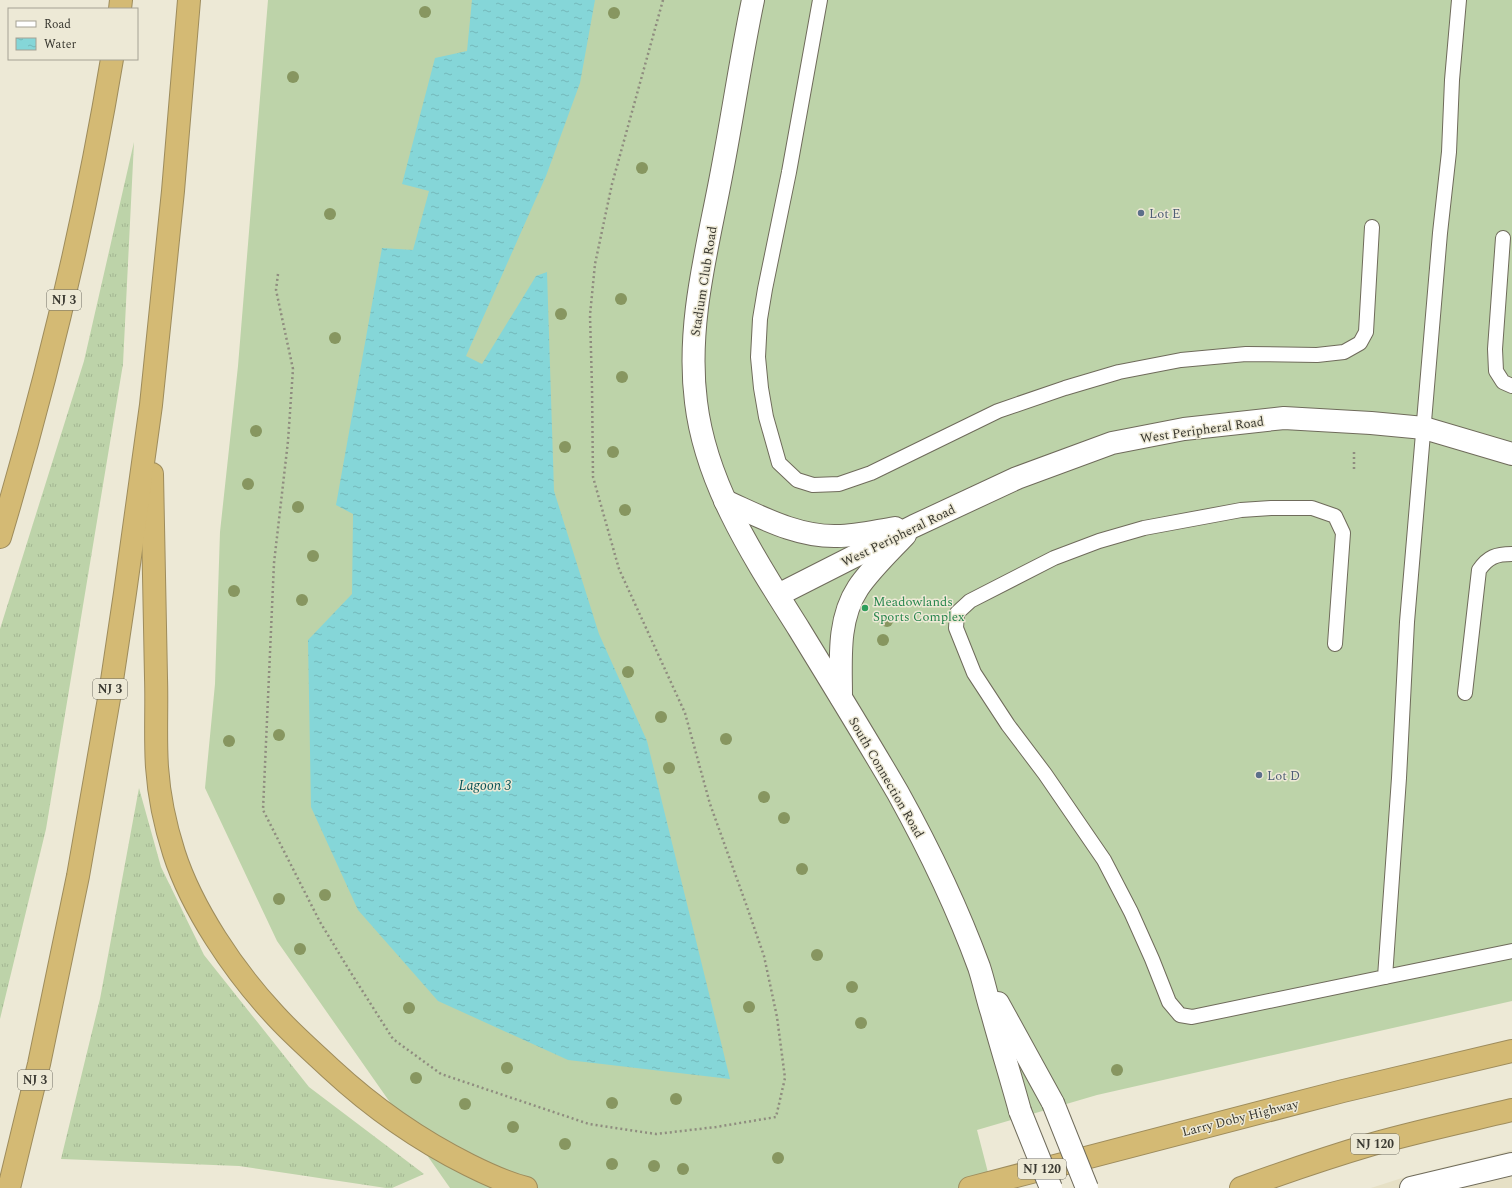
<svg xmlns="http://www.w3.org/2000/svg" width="1512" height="1188" viewBox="0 0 1512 1188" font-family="Spectral,serif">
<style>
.built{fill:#e6e0c5}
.grass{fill:url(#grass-tufts)}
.pitch{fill:#bdd3a9}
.water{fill:url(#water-ripples)}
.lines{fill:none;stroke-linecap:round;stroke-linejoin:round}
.lane-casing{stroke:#6f6b5b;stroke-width:16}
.secondary-casing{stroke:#6f6b5b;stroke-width:24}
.highway-casing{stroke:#9e8c5c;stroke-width:24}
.path{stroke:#8f8c7f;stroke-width:2.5;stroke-dasharray:2 3;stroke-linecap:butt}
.lane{stroke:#fff;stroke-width:14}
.secondary{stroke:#fff;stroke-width:22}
.highway{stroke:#d4ba74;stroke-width:22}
.secondary-bridge-casing{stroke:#6f6b5b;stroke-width:24;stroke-linecap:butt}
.secondary-bridge{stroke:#fff;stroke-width:22}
.tree{fill:#879660}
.service-dot{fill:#5c6f8a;stroke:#ede9d6;stroke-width:1.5}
.leisure-dot{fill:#2e9e5b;stroke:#ede9d6;stroke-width:1.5}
.labels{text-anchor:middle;stroke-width:3;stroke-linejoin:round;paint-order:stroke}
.shield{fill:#ede9d6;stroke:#6f6d62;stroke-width:1}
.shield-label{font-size:12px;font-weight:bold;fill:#393830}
.service-label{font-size:13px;fill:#4e5e75;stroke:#ede9d6;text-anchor:start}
.street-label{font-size:13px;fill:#393830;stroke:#ede9d6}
.leisure-label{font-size:13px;fill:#27864d;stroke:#ede9d6;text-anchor:start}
.water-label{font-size:14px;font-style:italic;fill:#065255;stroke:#ede9d6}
</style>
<defs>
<pattern id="grass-tufts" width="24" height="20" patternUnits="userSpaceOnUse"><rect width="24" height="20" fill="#bdd3a9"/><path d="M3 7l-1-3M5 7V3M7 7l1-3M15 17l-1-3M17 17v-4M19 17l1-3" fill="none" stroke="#a3b692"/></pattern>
<pattern id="water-ripples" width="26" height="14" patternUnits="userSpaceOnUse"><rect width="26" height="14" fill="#85d6d8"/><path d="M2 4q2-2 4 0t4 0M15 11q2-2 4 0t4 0" fill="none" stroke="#74b8ba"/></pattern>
</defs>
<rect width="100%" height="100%" fill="#ede9d6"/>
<path class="built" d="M1512,1150v38h-141l31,-10z"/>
<g class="grass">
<path d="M134,142l-11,222 -77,465 -46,190v-390l84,-268z"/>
<path d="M139,788l22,79 43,88 105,132 115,87 -32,14h-6l-147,-22 -178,-7 39,-160z"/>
</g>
<path class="pitch" d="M268,0h1244v1001l-415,94 -120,35 15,58h-542l-173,-247 -72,-153 10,-104 5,-152 18,-166z"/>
<path class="water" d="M472,0h123l-15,83 -34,93 -80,180 16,8 54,-88 11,-4 7,219 45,143 48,107 83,338 -162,-19 -130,-59 -80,-91 -47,-103 -3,-167 44,-46 1,-80 -17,-9 46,-257 31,2 16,-59 -27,-7 33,-126 32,-7z"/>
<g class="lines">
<g class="lane-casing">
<g id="lane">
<path d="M820,0l-31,172 -24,117 -5,30 -2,38 3,31 5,29 13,46 18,17 16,5 26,-1 32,-11 127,-62 67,-23 54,-16 62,-12 65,-6 71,1 27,-3 16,-9 6,-11 6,-105"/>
<path d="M1503,238l-8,111 1,22 7,11 9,4"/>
<path d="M1335,644l8,-111 -8,-17 -23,-8h-41l-30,2 -97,18 -45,13 -45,17 -84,43 -13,12 -1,15 18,45 34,52 37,49 59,86 27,52 21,47 17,43 11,13 12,2 193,-40 14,-199 8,-156 33,-389 9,-81 3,-72 7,-80"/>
<path d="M1465,693l14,-123c9,-13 17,-16 33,-16"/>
<path d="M1385,977l127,-26"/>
</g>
</g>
<g class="secondary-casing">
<g id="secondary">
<path d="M753,0c-12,57 -20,114 -31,171 -14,76 -36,153 -26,231 10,84 59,157 103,227 33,54 67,109 99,164 31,56 59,114 81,174 5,15 8,31 13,46 9,33 19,65 28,98"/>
<path d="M725,501c36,16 72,36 112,35 20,0 39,-5 58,-8"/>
<path d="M778,595l136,-69 103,-48 95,-35 72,-14 100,-11 87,5 53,5 88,26"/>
<path d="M841,697c0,-37 -4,-77 17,-109 12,-18 32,-37 47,-53"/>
<path d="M998,1003l55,100"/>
<path d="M1411,1188l101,-24"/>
</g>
</g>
<g class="highway-casing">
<g id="highway">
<path d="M120,9l1,-9"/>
<path d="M152,474c1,68 3,136 4,204 1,29 -1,59 1,89 2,29 8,58 17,86 18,56 60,118 100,161 18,20 38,37 57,55 41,38 88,71 138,96 18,9 37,18 57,23"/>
<path d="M0,537c47,-157 85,-316 112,-478"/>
<path d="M9,1188l30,-124 39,-188 33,-189 14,-94 26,-188 22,-214 16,-191"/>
<path d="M970,1188l373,-97 169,-40"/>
<path d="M1241,1188c44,-16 88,-31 132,-44 46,-13 93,-23 139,-34"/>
</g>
</g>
<g class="path">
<path d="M278,274l-2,16 17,79 -5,72 -14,122 -11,247 57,112 31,51 42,66 48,35 148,50 67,10 60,-7 60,-10 9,-39 -8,-61 -13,-61 -18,-52 -36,-100 -25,-91 -66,-144 -26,-92 -1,-90 -2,-72 5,-51 17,-80 51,-184"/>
<path d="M1354,469v-19"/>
</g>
<use href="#lane" class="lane"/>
<use href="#secondary" class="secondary"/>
<use href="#highway" class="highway"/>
<g class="secondary-bridge-casing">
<g id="secondary-bridge">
<path d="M1053,1103l34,85"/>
<path d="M1020,1111l31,77"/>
</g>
</g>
<use href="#secondary-bridge" class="secondary-bridge"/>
</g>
<g class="tree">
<circle cx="425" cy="12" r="6"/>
<circle cx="614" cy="13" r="6"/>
<circle cx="293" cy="77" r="6"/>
<circle cx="642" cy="168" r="6"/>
<circle cx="330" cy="214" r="6"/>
<circle cx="621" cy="299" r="6"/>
<circle cx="561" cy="314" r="6"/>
<circle cx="335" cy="338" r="6"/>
<circle cx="622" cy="377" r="6"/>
<circle cx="256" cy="431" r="6"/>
<circle cx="565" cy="447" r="6"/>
<circle cx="613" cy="452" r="6"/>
<circle cx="248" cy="484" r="6"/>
<circle cx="298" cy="507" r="6"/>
<circle cx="625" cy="510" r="6"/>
<circle cx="313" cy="556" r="6"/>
<circle cx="234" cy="591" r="6"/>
<circle cx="302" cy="600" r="6"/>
<circle cx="887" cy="621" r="6"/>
<circle cx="883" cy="640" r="6"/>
<circle cx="628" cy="672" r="6"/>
<circle cx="661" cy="717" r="6"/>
<circle cx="279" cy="735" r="6"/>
<circle cx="726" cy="739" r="6"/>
<circle cx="229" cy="741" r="6"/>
<circle cx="669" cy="768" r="6"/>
<circle cx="764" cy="797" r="6"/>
<circle cx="784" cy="818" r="6"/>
<circle cx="802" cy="869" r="6"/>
<circle cx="325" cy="895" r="6"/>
<circle cx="279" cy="899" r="6"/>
<circle cx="300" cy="949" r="6"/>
<circle cx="817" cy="955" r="6"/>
<circle cx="852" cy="987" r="6"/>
<circle cx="749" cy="1007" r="6"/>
<circle cx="409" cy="1008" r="6"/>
<circle cx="861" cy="1023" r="6"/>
<circle cx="507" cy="1068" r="6"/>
<circle cx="1117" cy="1070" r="6"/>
<circle cx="416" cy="1078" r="6"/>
<circle cx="676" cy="1099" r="6"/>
<circle cx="612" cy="1103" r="6"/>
<circle cx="465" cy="1104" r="6"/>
<circle cx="513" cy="1127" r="6"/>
<circle cx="565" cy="1144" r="6"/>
<circle cx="778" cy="1158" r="6"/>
<circle cx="612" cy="1164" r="6"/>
<circle cx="654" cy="1166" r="6"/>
<circle cx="683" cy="1169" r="6"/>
</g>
<g class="service-dot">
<circle cx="1141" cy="213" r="4"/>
<circle cx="1259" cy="775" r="4"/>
</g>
<circle class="leisure-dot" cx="865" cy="608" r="4"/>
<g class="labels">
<g class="shield">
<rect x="47" y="290" width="34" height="20" rx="3"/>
<rect x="93" y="679" width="34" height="20" rx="3"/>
<rect x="18" y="1070" width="34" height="20" rx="3"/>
<rect x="1351" y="1134" width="48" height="20" rx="3"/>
<rect x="1018" y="1159" width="48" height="20" rx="3"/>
</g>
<g class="shield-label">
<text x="64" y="304">NJ 3</text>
<text x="110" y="693">NJ 3</text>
<text x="35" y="1084">NJ 3</text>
<text x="1375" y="1148">NJ 120</text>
<text x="1042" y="1173">NJ 120</text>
</g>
<g class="service-label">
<text x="1149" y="218">Lot E</text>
<text x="1267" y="780">Lot D</text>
</g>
<g class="street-label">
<text transform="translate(703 281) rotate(-81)" y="5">Stadium Club Road</text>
<text transform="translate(1202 429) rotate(-8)" y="5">West Peripheral Road</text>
<text transform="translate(898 535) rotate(-26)" y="5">West Peripheral Road</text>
<text transform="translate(887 777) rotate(60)" y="5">South Connection Road</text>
<text transform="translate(1240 1117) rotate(-14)" y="5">Larry Doby Highway</text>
</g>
<g class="leisure-label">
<text x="873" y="606">Meadowlands<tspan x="873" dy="15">Sports Complex</tspan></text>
</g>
<g class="water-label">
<text x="485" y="790">Lagoon 3</text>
</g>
</g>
<rect x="8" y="8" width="130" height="52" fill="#ede9d6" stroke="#a5a294"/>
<rect x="16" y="21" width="20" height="6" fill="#ffffff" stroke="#a5a294"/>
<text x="44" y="28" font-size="12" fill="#393830">Road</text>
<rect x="16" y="38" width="20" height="12" fill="url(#water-ripples)" stroke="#a5a294"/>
<text x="44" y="48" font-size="12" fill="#393830">Water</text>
</svg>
